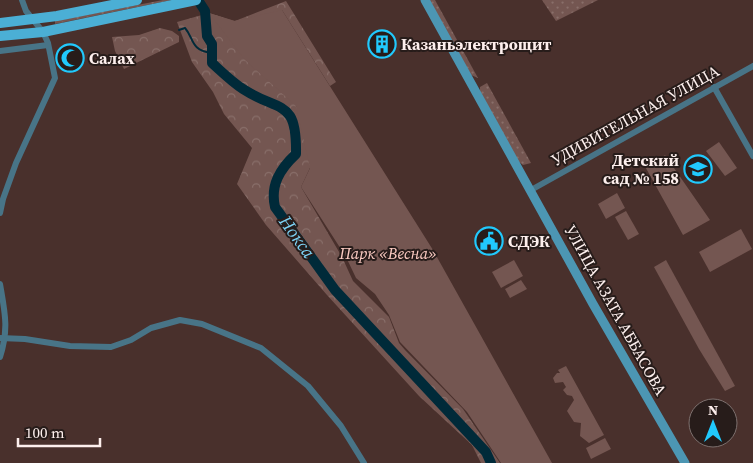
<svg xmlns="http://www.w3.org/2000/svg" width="753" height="463" viewBox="0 0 753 463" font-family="'Source Serif 4',serif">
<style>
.grass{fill:url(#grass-dots)}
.forest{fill:url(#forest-crowns)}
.green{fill:#745651}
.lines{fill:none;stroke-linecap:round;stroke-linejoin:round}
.stream{stroke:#002a39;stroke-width:2}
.river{stroke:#002a39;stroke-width:10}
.street{stroke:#487487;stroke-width:6}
.secondary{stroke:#4c96b3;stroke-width:9}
.primary{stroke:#4bafd5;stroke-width:10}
.labels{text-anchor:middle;stroke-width:4;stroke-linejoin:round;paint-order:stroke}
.poi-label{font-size:16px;font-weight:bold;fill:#fdefed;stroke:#271c1a;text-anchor:start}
.street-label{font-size:16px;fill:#fdefed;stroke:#271c1a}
.park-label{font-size:16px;font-style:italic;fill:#fdccc3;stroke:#271c1a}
.water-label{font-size:18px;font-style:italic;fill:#7cd1f4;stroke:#271c1a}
</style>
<defs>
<pattern id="grass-dots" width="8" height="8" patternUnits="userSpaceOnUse" patternTransform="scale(1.25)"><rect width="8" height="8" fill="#745651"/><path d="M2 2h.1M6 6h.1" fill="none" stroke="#896f6a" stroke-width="1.8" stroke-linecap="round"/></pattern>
<pattern id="forest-crowns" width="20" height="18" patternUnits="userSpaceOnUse" patternTransform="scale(1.25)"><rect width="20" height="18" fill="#745651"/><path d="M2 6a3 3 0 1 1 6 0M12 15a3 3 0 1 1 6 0" fill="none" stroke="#896f6a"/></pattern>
</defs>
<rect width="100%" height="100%" fill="#49302c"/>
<g class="grass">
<path d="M163,0h9l-117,24v-3z"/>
<path d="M429,0h6l43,78 -7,-3z"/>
<path d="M542,0h56l-42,21z"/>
<path d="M487,83l44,80 -8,2 -5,-4 -38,-69v-5z"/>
</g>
<g class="forest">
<path d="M286,1l50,81 -6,4 -48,-76 14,96 27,34 -22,47 41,70 11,24 36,36 10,26 6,7 58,59 37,54h-19l-9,-18 -53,-49 -92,-101 -61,-70 -29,-41 15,-36 -28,-34 -11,-22 -21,-30 -15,-40 32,-9 26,8z"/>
<path d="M160,28l12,3 7,5v6l-55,27 -9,-18 -3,-14 27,-2z"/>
</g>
<g class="green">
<path d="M282,10l151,240 119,213h-51l-34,-51 -67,-70 -11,-27 -14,-21 -19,-16 -10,-21 -45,-70 9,-19 -14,-62 -51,-46 -36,-47 25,8z"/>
<path d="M719,142l18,26 -12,8 -19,-25z"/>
<path d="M665,155l45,65 -27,15 -41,-74 15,2z"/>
<path d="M617,193l8,15 -19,11 -8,-15z"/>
<path d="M626,211l13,23 -11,6 -13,-23z"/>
<path d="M741,229l11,20 -42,23 -11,-20z"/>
<path d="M514,260l9,16 -22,12 -9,-16z"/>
<path d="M666,260l69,126 -10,5 -26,-42 -45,-82z"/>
<path d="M521,280l6,9 -17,9 -5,-9z"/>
<path d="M566,366l38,69 -15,8 -9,-7 1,-13 -7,-1 -7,-11 7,-11 -2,-4 -5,-1 -4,-5 3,-3 -3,-5 -8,1 -2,-5 4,-5h3l-2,-3z"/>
<path d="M605,438l6,11 -20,10 -5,-11z"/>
</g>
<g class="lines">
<path class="stream" d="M179,30l6,-2c9,10 5,22 26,25"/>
<path class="river" d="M198,0l7,11 2,25 5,8v19c10,9 20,19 31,26 37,24 54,9 53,65 -16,15 -26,31 -21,53l60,83 151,162 5,11"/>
<g class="street">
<path d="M0,51l48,-6"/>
<path d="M714,87l39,69"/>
<path d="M531,190l222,-124"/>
<path d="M0,213l3,-14 13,-36 39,-85 -7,-35 -5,-11 -17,-21 -4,-11"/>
<path d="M0,284c5,29 9,45 0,73"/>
<path d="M0,338l25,1 45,7 41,1 20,-7 20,-12 29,-8 22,4 59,24 47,38 33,40 23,37"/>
</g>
<path class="secondary" d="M425,0l168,304 92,159"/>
<g class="primary">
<path d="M0,23l57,-7 80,-16"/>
<path d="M0,36l43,-4 153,-32"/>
</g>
</g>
<defs>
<g id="building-ring" transform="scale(1.4375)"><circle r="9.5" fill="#271c1a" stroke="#21c9fd" stroke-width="1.5"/><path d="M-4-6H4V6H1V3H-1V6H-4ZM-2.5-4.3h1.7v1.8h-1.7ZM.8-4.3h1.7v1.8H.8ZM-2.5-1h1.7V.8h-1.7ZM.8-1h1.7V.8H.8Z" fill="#21c9fd"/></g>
<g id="mosque-ring" transform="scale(1.4375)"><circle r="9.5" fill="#271c1a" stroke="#21c9fd" stroke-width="1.5"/><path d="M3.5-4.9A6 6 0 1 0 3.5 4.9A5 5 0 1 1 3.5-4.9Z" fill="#21c9fd"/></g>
<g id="school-ring" transform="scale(1.4375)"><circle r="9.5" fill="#271c1a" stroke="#21c9fd" stroke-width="1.5"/><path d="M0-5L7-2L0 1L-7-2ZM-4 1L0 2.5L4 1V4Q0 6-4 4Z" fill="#21c9fd"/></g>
<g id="civic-ring" transform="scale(1.4375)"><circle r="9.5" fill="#271c1a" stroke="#21c9fd" stroke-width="1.5"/><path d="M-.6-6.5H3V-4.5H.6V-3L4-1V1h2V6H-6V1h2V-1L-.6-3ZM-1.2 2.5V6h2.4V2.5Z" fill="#21c9fd"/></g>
</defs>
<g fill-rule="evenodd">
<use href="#building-ring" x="382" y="44"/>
<use href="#mosque-ring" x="70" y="58"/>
<use href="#school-ring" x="698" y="169"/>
<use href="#civic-ring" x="489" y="241"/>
</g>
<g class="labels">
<g class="poi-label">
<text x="401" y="50">Казаньэлектрощит</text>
<text x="89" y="64">Салах</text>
<text x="679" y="166" text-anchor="end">Детский<tspan x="679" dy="18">сад № 158</tspan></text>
<text x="508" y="247">СДЭК</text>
</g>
<g class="street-label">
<text transform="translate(635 115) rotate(-29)" y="6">УДИВИТЕЛЬНАЯ УЛИЦА</text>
<text transform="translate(616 310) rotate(61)" y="6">УЛИЦА АЗАТА АББАСОВА</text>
</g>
<g class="park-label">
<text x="388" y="259">Парк «Весна»</text>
</g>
<g class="water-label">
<text transform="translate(297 237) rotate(54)" y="6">Нокса</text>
</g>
</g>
<g transform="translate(713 423)"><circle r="24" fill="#271c1a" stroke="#7d706e"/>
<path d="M0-4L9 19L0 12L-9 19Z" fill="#21c9fd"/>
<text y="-8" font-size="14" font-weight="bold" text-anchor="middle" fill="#fdefed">N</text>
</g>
<path d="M18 438v8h82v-8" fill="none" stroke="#fdefed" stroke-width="2.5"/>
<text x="25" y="438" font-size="15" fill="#fdefed" stroke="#271c1a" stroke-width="4" paint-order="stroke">100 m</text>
</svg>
